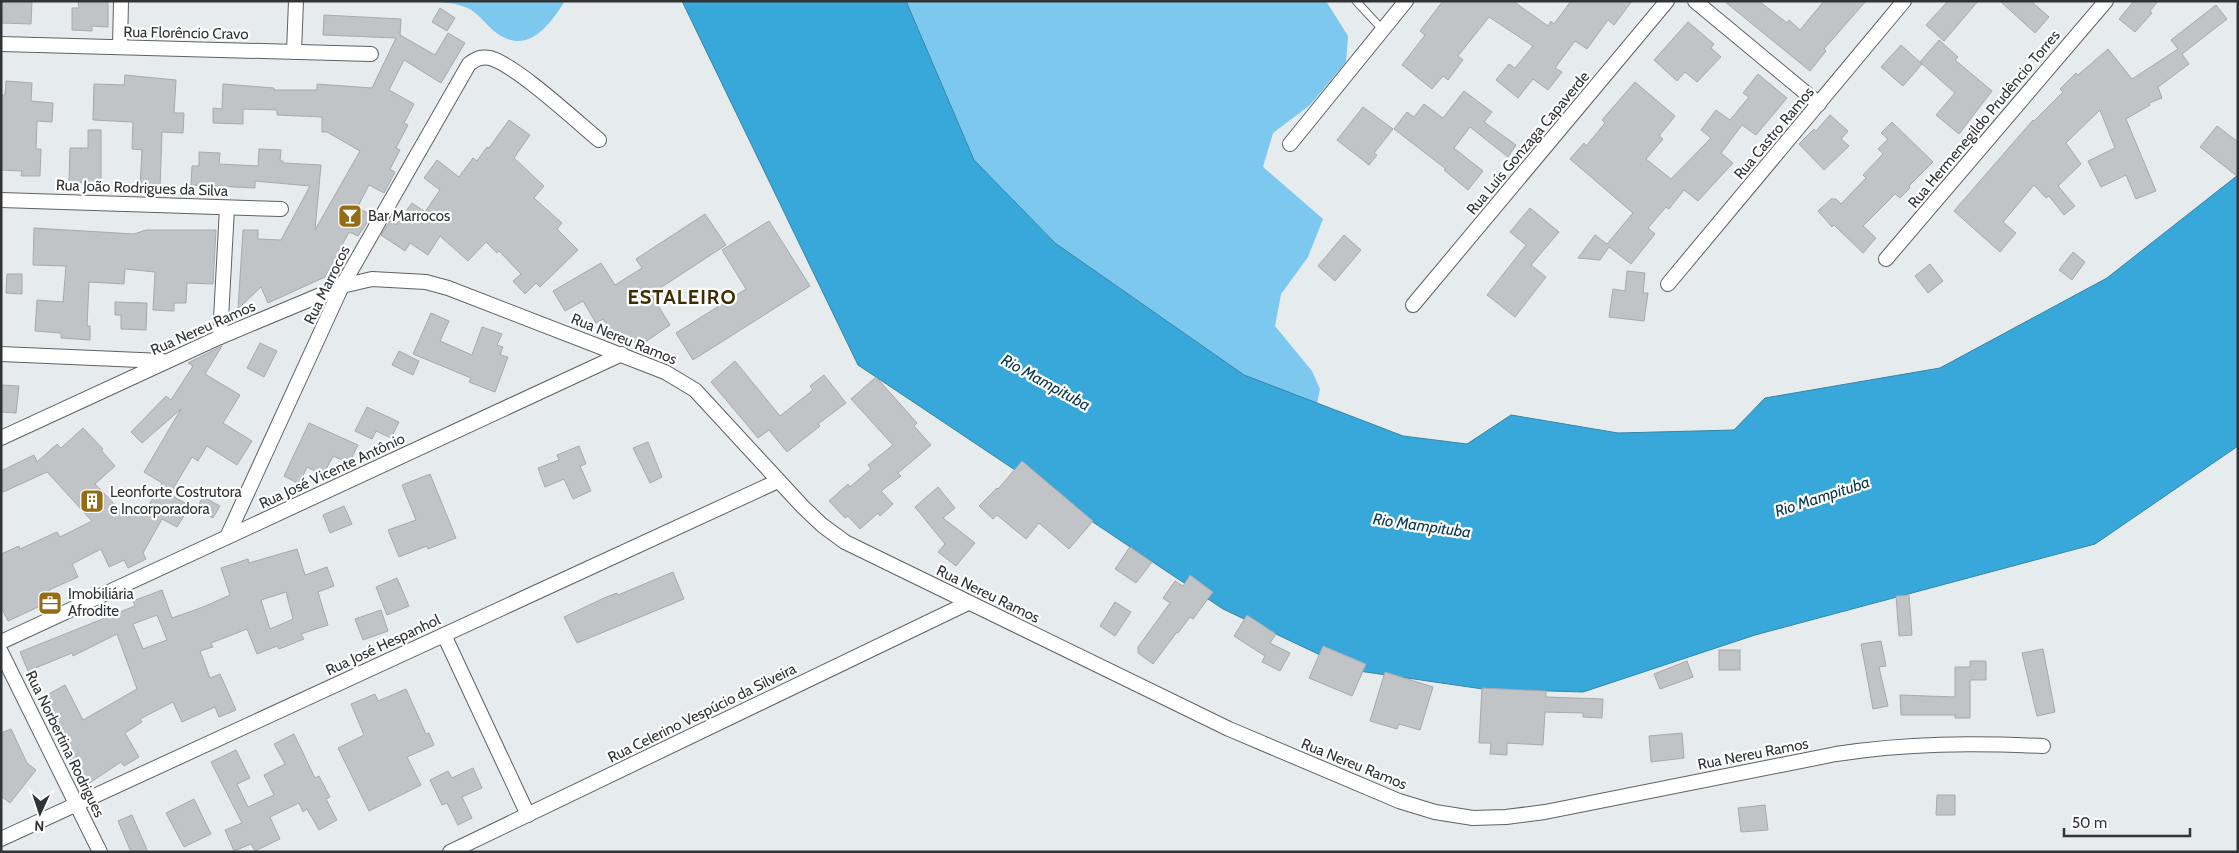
<svg xmlns="http://www.w3.org/2000/svg" width="2239" height="853" viewBox="0 0 2239 853" font-family="Cabin,sans-serif">
<style>
.green{fill:#7cc8ee}
.water{fill:#37a8d9;stroke:#3585a8}
.building{fill:#c0c4c7;stroke:#a6aaad;fill-rule:evenodd}
.lines{fill:none;stroke-linecap:round;stroke-linejoin:round}
.lane-casing{stroke:#5e6264;stroke-width:9}
.street-casing{stroke:#5e6264;stroke-width:16}
.lane{stroke:#fff;stroke-width:7}
.street{stroke:#fff;stroke-width:14}
.labels{text-anchor:middle;stroke-width:4.5;stroke-linejoin:round;paint-order:stroke}
.street-label{font-size:15px;fill:#313334;stroke:#fff}
.poi-label{font-size:15px;fill:#313334;stroke:#fff;text-anchor:start}
.water-label{font-size:16px;font-style:italic;fill:#08394d;stroke:#fff}
.district-label{font-size:20px;font-weight:bold;letter-spacing:1px;fill:#3f2d04;stroke:#fff}
</style>
<rect width="100%" height="100%" fill="#e6ebed"/>
<g class="green">
<path d="M435,1h130c-15,23 -36,54 -67,33 -11,-7 -20,-23 -33,-27 -9,-4 -21,-4 -30,-6z"/>
<path d="M906,1h420l22,35 -2,26 -36,43 -37,28 -10,34 60,52 -15,38 -27,37 -6,32 37,45 8,18 -3,15 -73,-29 -189,-132 -81,-83z"/>
</g>
<path class="water" d="M682,1h224l68,159 81,83 189,132 159,61 64,8 44,-29 107,18 116,-3 31,-32 175,-30 167,-90 131,-103v271l-143,98 -340,91 -172,57 -100,-3 -131,-19 -129,-61 -365,-244z"/>
<g class="building">
<path d="M1,1h31l-1,23 -30,-1z"/>
<path d="M78,1h30v26l-16,-1v5l-20,-1v-22h7z"/>
<path d="M1443,1h70l35,25 3,-5 3,3 17,-23h61l-18,24 -6,-5 -21,29 -12,-8 -20,27 7,4 -14,18 -15,-11 -15,19 -22,-18 13,-16 6,4 18,-22 -44,-29 -31,39 5,4 -15,20 -5,-4 -11,13 -30,-24 23,-30 -5,-4z"/>
<path d="M1724,1h35l28,22 2,-3 11,10 24,-29h42l-42,48 2,2 -16,20z"/>
<path d="M1948,1h30l-34,40 -18,-16z"/>
<path d="M2000,1h31l18,16 -14,16z"/>
<path d="M2134,1h24l-8,10 2,2 -17,19 -16,-13z"/>
<path d="M2216,5l11,14 -45,35 7,10 -31,23 4,11 -13,5 1,2 -24,14 30,72 -20,8 -10,-24 -25,12 -13,-26 27,-13 -15,-38 -34,33 15,21 -23,22 17,20 -11,9 -15,-19 -3,2 -12,-13 -31,37 13,11 -16,19 -46,-41 79,-91 1,1 29,-29 -3,-3 16,-16 2,2 30,-26 24,30 46,-30 -7,-9z"/>
<path d="M440,8l15,10 -8,13 -15,-9z"/>
<path d="M324,15l77,4 -1,16 35,20 13,-22 17,10 -24,40 -37,-23 -15,30 25,14 -10,19 4,2 -12,23 4,2 -10,19 5,3 -11,21 -15,-8 -12,23 15,7 -14,21 -9,-4 -24,45 -57,26 -7,-16 -23,22 5,-79h15v9l23,1 29,-54 -55,-5v7l-64,-3 1,-19h7v-14l21,1 -1,11 39,2 1,-17 22,1 -1,11h3v2l38,2 -6,65 45,-79 -33,-19h-5v-15l-45,-2v-5l-34,-1v15l-30,-1v-15l9,1 1,-25 51,4v2h43v-6l55,4 24,-50 -73,-3z"/>
<path d="M1688,22l26,22 -3,4 10,9 -24,25 -12,-10 -8,9 -23,-21z"/>
<path d="M1939,40l19,17 -3,3 37,31 -33,43 -23,-19 19,-22 -35,-31z"/>
<path d="M1901,45l21,19 -19,22 -22,-19z"/>
<path d="M1758,74l29,24 -31,37 -14,-10 -21,28 12,10 -35,38 -14,-11 -15,19 -3,-2 -18,21 7,6 -24,30 -22,-17 -9,13 -22,-2 17,-23 12,9 26,-31 -63,-54 14,-16 2,3 19,-23 -3,-3 33,-38 40,34 -16,20 4,3 -17,20 25,20 40,-41 -10,-8 15,-20 14,10 19,-23 -6,-4z"/>
<path d="M125,75l51,5 -2,33h10l-1,20 -21,-1 -2,56 -20,-1 2,-37 -10,-1 1,-27 -40,-2 1,-36 30,1z"/>
<path d="M6,81l26,2 -1,18 22,2 -1,19 -15,-1 -1,28h5l-1,27h-19l1,-5 -21,-1v-75h4z"/>
<path d="M1464,91l28,21 -8,10 32,23 -8,12 -38,-30 -16,21 29,23 -15,19 -24,-20 2,-1 -52,-40 13,-17 7,5 10,-13 19,14z"/>
<path d="M1363,107l30,22 -19,24 3,2 -8,10 -32,-25z"/>
<path d="M1830,115l18,16 -7,8 8,7 -25,24 -25,-26 15,-15 2,2z"/>
<path d="M509,120l21,15 -16,23 30,28 -10,12 28,25 -5,6 21,21 -38,37 -4,-4 -11,11 -12,-13 8,-7 -22,-23 -2,2 -11,-11 -18,19 -28,-25 -12,19 -18,-12 -5,8 -24,-16 9,-14 6,4 16,-22 13,9 15,-22 -16,-12 13,-18 22,17 14,-19 4,3 10,-14 2,1z"/>
<path d="M1892,122l41,40 -24,24 1,2 -10,10 -5,-4 -32,32 13,12 -13,15 -29,-28 -2,2 -14,-16 13,-12h5l5,5 25,-26 -3,-3 20,-21 -5,-5 10,-10 -7,-6z"/>
<path d="M2217,126l21,16v35l-38,-30z"/>
<path d="M88,130h13v53l-32,-1 1,-34h18z"/>
<path d="M1530,208l29,24 -28,33 15,12 -31,40 -28,-22 39,-50 -16,-13z"/>
<path d="M705,214l21,31 -75,49 19,31 -32,22 -8,-10 -6,4 -5,-8 -4,3 -12,-17 -7,4 -13,-22 -18,10 -12,-20 48,-28 14,22 27,-17 -6,-9z"/>
<path d="M769,221l41,65 -117,74 -17,-27 70,-44 -24,-39z"/>
<path d="M34,228l100,6 12,-4h70l-3,54 -26,-1 -1,20h-12v8l-21,-1 2,-38 -30,-3 -1,15 -35,-2 -2,44h3v14l-29,-2v-5l-26,-2 2,-31 26,2 3,-36 -33,-1z"/>
<path d="M1344,235l17,15 -26,31 -17,-15z"/>
<path d="M2073,252l12,10 -13,18 -13,-10z"/>
<path d="M1930,264l13,17 -15,12 -13,-17z"/>
<path d="M1627,271l18,2 -2,20h5l-4,28 -35,-4 4,-28 12,2z"/>
<path d="M7,274h15v20l-16,-1z"/>
<path d="M115,302l32,1 -1,27 -25,-1v-14h-6z"/>
<path d="M431,313l18,8 -9,20 32,14 10,-28 20,7 -5,11 6,2 -3,8 8,2 -13,35 -26,-10 2,-4 -58,-24z"/>
<path d="M260,343l17,8 -13,26 -17,-9z"/>
<path d="M222,346l-17,28 35,21 -17,28 29,18 -15,24 -30,-19 -9,15 -6,-4 -22,37 20,12 -13,21 -15,-8 -19,34 3,6 -18,9 -4,-8 -15,7 -8,-18 -29,15 6,13 -29,13 7,14 -16,7 -2,-4 -30,14 -7,-14v-53l18,-8 1,3 37,-17 3,5 32,-16 -45,-49 -46,21v-22l33,-16 3,7 20,-18 4,4 22,-20 20,21 -2,1 14,16 -20,18 33,34 8,-13 9,6 17,-28 -18,-11 37,-63 -39,34 -11,-11 35,-36 5,4 22,-34 -5,-3z"/>
<path d="M399,351l20,10 -6,14 -21,-10z"/>
<path d="M735,361l45,55 33,-26 -3,-4 14,-11 22,28 -28,21 2,2 -33,26 -18,-22 -11,8 -47,-56z"/>
<path d="M876,377l41,46 -3,3 17,19 -33,28 3,3 -20,15 12,13 -13,12 -2,-3 -18,16 -12,-13 -3,2 -16,-17 19,-17 2,3 21,-18 -3,-4 25,-20 -42,-46z"/>
<path d="M1,385l18,1 -3,27 -15,-1z"/>
<path d="M367,407l32,15 -8,16 -15,-7 -4,8 -17,-8z"/>
<path d="M309,423l49,22 -9,18 -16,-7 -10,19 -16,-8 -8,17 -15,-8z"/>
<path d="M648,442l14,35 -12,6 -17,-35z"/>
<path d="M579,446l7,18 -6,2 11,25 -18,8 -9,-20 -19,8 -7,-19 21,-8 -2,-5z"/>
<path d="M1022,461l71,60 -24,28 -30,-26 -13,16 -29,-24 -4,4 -14,-13 18,-18 1,1z"/>
<path d="M430,474l26,64 -28,11 -1,-3 -28,11 -11,-27 28,-10 -14,-35z"/>
<path d="M938,487l17,21 -12,10 32,25 -19,23 -18,-14 7,-8 -30,-37z"/>
<path d="M203,497l17,9 -7,12 -17,-9z"/>
<path d="M344,506l8,18 -22,9 -7,-18z"/>
<path d="M1130,547l22,15 -16,21 -21,-14z"/>
<path d="M297,549l8,26 22,-8 7,19 -16,6 10,33 -27,9 3,5 -25,10 -2,-3 -20,8 -10,-25 -36,14 2,4 -13,4 10,27 10,-4 16,36 -17,7 -4,-10 -33,15 -9,-20 -33,17 2,3 -17,11 14,24 -15,9 -3,-4 -33,22 -15,-24 -2,1 -15,-24 8,-5 -19,-36 20,-11 18,35 54,-31 -20,-55 -44,22 -1,-3 -44,18 -8,-19 115,-46 -2,-5 29,-11 10,28 31,-11 27,-12 -9,-27 27,-9 1,4zM286,592l7,27 -23,10 -9,-29zM157,615l10,25 -24,9 -10,-25z"/>
<path d="M673,572l11,27 -107,44 -13,-26 40,-19 13,-5 1,2z"/>
<path d="M1190,575l23,17 -20,27 -3,-2 -12,16 -1,-1 -24,32 -15,-11v-6l32,-44 -7,-5 12,-17 8,5z"/>
<path d="M397,578l12,28 -22,9 -11,-28z"/>
<path d="M1909,595l3,40 -13,1 -3,-40z"/>
<path d="M1115,602l16,10 -16,24 -15,-10z"/>
<path d="M381,610l7,21 -25,9 -8,-21z"/>
<path d="M1247,615l29,19 -6,9 20,10 -10,18 -18,-9 3,-6 -31,-20z"/>
<path d="M1881,641l5,25 -7,1 9,39 -15,3 -12,-65z"/>
<path d="M1323,646l43,18 -14,32 -43,-18z"/>
<path d="M2043,649l12,63 -18,4 -15,-63z"/>
<rect x="1719" y="650" width="21" height="20"/>
<path d="M1687,661l6,16 -33,12 -6,-15z"/>
<path d="M1970,661h16v19h-16v38h-15v-3h-54l-1,-20 55,2v-30h15z"/>
<path d="M1385,672l48,15 -13,43 -21,-6 -2,5 -27,-8z"/>
<path d="M1482,688l64,3v6l57,2 -1,19 -19,-1v-4l-38,-1 -2,33 -36,-2v12l-17,-1 1,-11h-12z"/>
<path d="M406,689l20,45 3,-1 5,12 -27,12 14,28 -52,26 -31,-63 26,-13 -13,-31 24,-10 3,7z"/>
<path d="M11,729l16,34 9,7 -26,33 -9,-7v-63z"/>
<path d="M1682,733l2,25 -33,4 -2,-26z"/>
<path d="M294,734l21,44 4,-2 11,21 -4,2 11,21 -18,10 -12,-21 -4,3 -4,-9 -29,14 10,22 -25,12 -4,-7 -17,7 -9,-21 17,-7 -31,-61 25,-12 14,28 -13,6 11,23 26,-12 -10,-20 21,-11 -11,-20z"/>
<path d="M473,768l9,20 -20,9 10,21 -14,7 -11,-22 -5,2 -12,-25 18,-9 4,7z"/>
<path d="M1937,795h18v20h-19z"/>
<path d="M194,799l17,35 -27,13 -18,-34z"/>
<path d="M1765,805l3,25 -27,2 -3,-24z"/>
<path d="M132,815l16,37h-17l-13,-31z"/>
</g>
<g class="lines">
<g class="lane-casing">
<path id="lane" d="M1356,1l26,28"/>
</g>
<g class="street-casing">
<g id="street">
<path d="M1695,1l124,103"/>
<path d="M1,44l370,10"/>
<path d="M120,47l1,-46"/>
<path d="M294,52l2,-51"/>
<path d="M1290,144l116,-143"/>
<path d="M1,200l280,9"/>
<path d="M1886,259l220,-258"/>
<path d="M1668,284l236,-283"/>
<path d="M1413,305l254,-304"/>
<path d="M220,337l7,-129"/>
<path d="M1,354l162,7"/>
<path d="M1,438l219,-101 122,-51 30,-7 54,3 22,6 217,84 30,18 108,117 19,18 23,17 384,187 170,72 36,11 38,6 33,-1 39,-5 291,-58c73,-11 134,-11 207,-8"/>
<path d="M227,537l115,-251 127,-222c7,-5 12,-8 21,-6 26,7 86,63 109,82"/>
<path d="M444,635l84,180"/>
<path d="M1,642l621,-288"/>
<path d="M1,652l99,200"/>
<path d="M1,839l777,-358"/>
<path d="M450,852l518,-249"/>
</g>
</g>
<use href="#lane" class="lane"/>
<use href="#street" class="street"/>
</g>
<defs>
<g id="bar-square" transform="scale(1.25)"><rect x="-9" y="-9" width="18" height="18" rx="4" fill="#936c14" stroke="#fff"/><path d="M-6-5H6L.8 .8V4.5H3.5V6h-7V4.5H-.8V.8Z" fill="#fff"/></g>
<g id="building-square" transform="scale(1.25)"><rect x="-9" y="-9" width="18" height="18" rx="4" fill="#936c14" stroke="#fff"/><path d="M-4-6H4V6H1V3H-1V6H-4ZM-2.5-4.3h1.7v1.8h-1.7ZM.8-4.3h1.7v1.8H.8ZM-2.5-1h1.7V.8h-1.7ZM.8-1h1.7V.8H.8Z" fill="#fff"/></g>
<g id="office-square" transform="scale(1.25)"><rect x="-9" y="-9" width="18" height="18" rx="4" fill="#936c14" stroke="#fff"/><path d="M-6-3h4V-5.5h4V-3h4V5H-6ZM-1-4.5V-3h2v-1.5ZM-6 0V1H6V0Z" fill="#fff"/></g>
</defs>
<g fill-rule="evenodd">
<use href="#bar-square" x="350" y="216"/>
<use href="#building-square" x="92" y="501"/>
<use href="#office-square" x="50" y="603"/>
</g>
<g class="labels">
<g class="street-label">
<text transform="translate(186 33) rotate(1)" y="5">Rua Florêncio Cravo</text>
<text transform="translate(1984 119) rotate(-50)" y="5">Rua Hermenegildo Prudêncio Torres</text>
<text transform="translate(1774 133) rotate(-50)" y="5">Rua Castro Ramos</text>
<text transform="translate(1528 143) rotate(-50)" y="5">Rua Luís Gonzaga Capaverde</text>
<text transform="translate(142 188) rotate(2)" y="5">Rua João Rodrigues da Silva</text>
<text transform="translate(327 285) rotate(-64)" y="5">Rua Marrocos</text>
<text transform="translate(203 328) rotate(-24)" y="5">Rua Nereu Ramos</text>
<text transform="translate(624 339) rotate(22)" y="5">Rua Nereu Ramos</text>
<text transform="translate(332 471) rotate(-25)" y="5">Rua José Vicente Antônio</text>
<text transform="translate(988 594) rotate(26)" y="5">Rua Nereu Ramos</text>
<text transform="translate(383 645) rotate(-25)" y="5">Rua José Hespanhol</text>
<text transform="translate(702 713) rotate(-26)" y="5">Rua Celerino Vespúcio da Silveira</text>
<text transform="translate(65 744) rotate(64)" y="5">Rua Norbertina Rodrigues</text>
<text transform="translate(1753 754) rotate(-11)" y="5">Rua Nereu Ramos</text>
<text transform="translate(1354 764) rotate(22)" y="5">Rua Nereu Ramos</text>
</g>
<g class="poi-label">
<text x="368" y="221">Bar Marrocos</text>
<text x="110" y="497">Leonforte Costrutora<tspan x="110" dy="17">e Incorporadora</tspan></text>
<text x="68" y="599">Imobiliária<tspan x="68" dy="17">Afrodite</tspan></text>
</g>
<g class="water-label">
<text transform="translate(1046 382) rotate(29)" y="6">Rio Mampituba</text>
<text transform="translate(1822 496) rotate(-18)" y="6">Rio Mampituba</text>
<text transform="translate(1422 525) rotate(8)" y="6">Rio Mampituba</text>
</g>
<g class="district-label">
<text x="682" y="304">ESTALEIRO</text>
</g>
</g>
<rect width="2239" height="853" fill="none" stroke="#313334" stroke-width="5"/>
<g transform="translate(40 813) rotate(183)" stroke="#ffffff" stroke-width="4" paint-order="stroke">
<path d="M0-4L9 19L0 12L-9 19Z" fill="#313334"/>
<text y="-8" font-size="14" font-weight="bold" text-anchor="middle" fill="#313334">N</text>
</g>
<path d="M2064 828v8h126v-8" fill="none" stroke="#313334" stroke-width="2.5"/>
<text x="2072" y="828" font-size="15" fill="#313334" stroke="#ffffff" stroke-width="4" paint-order="stroke">50 m</text>
</svg>
